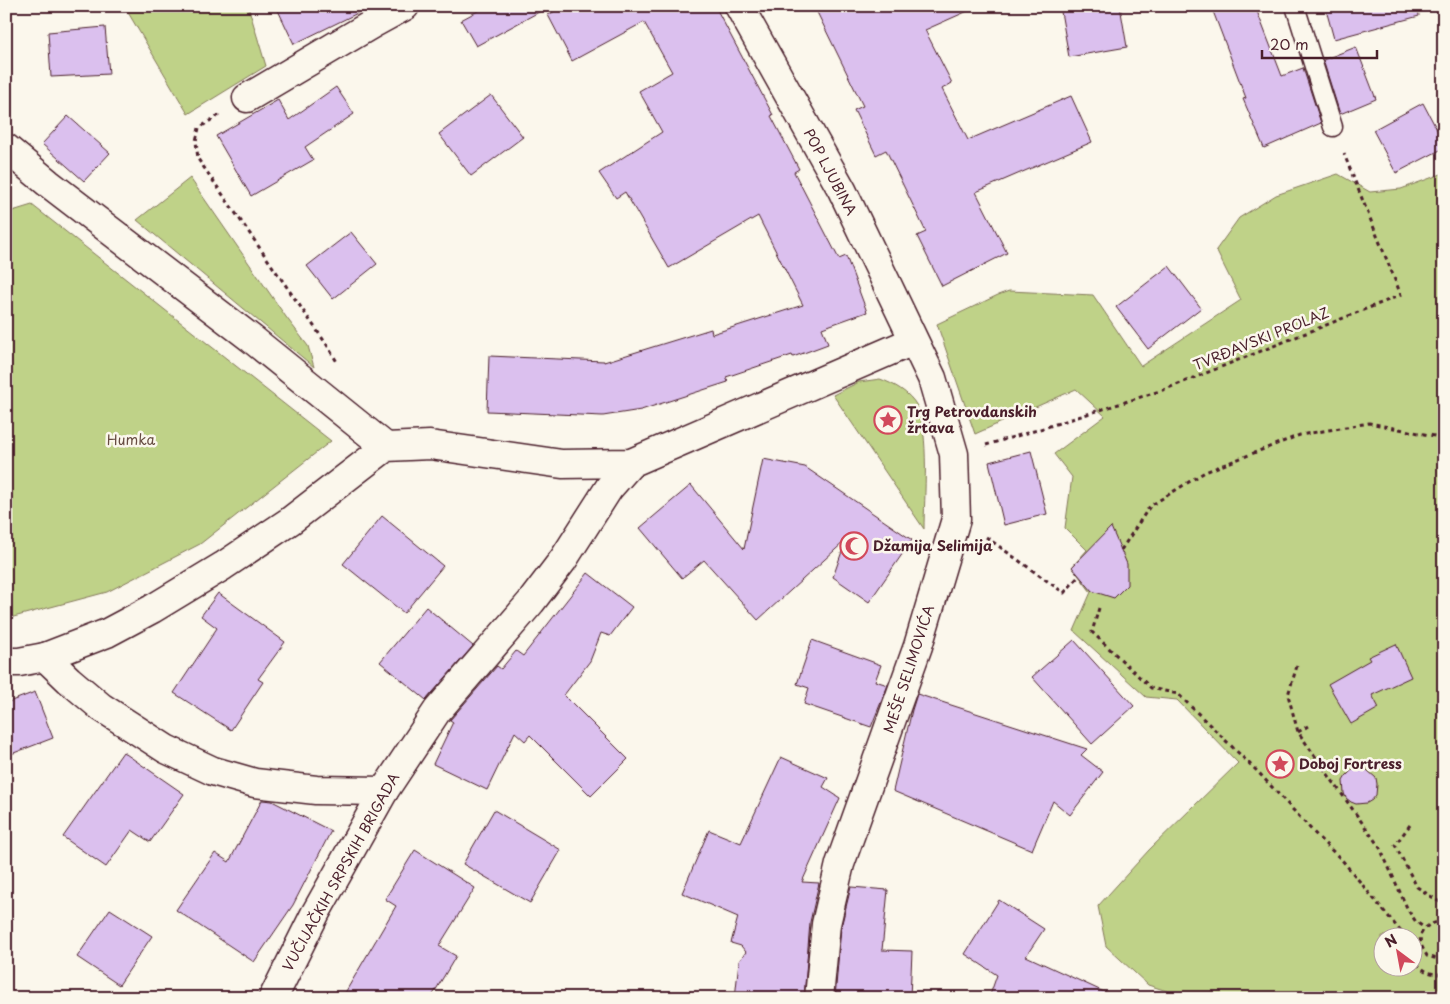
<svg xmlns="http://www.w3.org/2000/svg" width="1450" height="1004" viewBox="0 0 1450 1004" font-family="'Playpen Sans',sans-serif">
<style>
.green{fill:#bfd288;stroke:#84785a;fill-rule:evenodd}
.building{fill:#dbc0ee;stroke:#4a1f2b}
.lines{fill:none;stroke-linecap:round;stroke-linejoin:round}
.service-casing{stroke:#4a1f2b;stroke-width:21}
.minor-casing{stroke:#4a1f2b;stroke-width:31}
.path{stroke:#4a1f2b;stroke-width:3;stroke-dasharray:4 4;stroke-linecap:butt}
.service{stroke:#fbf7ec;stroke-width:18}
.minor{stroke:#fbf7ec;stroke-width:28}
.labels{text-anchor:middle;stroke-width:5;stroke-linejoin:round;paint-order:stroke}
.street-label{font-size:14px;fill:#4a1f2b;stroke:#fbf7ec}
.poi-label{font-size:14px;font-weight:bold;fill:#4a1f2b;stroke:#fbf7ec;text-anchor:start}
.park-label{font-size:14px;fill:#674c42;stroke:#fbf7ec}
</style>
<rect width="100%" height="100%" fill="#fbf7ec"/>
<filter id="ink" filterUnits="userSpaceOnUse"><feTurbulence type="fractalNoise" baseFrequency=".02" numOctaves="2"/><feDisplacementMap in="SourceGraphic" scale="10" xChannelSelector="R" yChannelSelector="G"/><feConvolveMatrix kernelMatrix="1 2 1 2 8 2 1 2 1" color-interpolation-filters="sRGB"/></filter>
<g filter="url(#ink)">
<g class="green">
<path d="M120,6h128l18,60 -78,48 -62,-105z"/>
<path d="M1444,173v825h-255l-41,-13 -42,-39 -8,-40 51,-56 89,-87 -61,-63 -31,-3 -72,-66 17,-39 -19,-25 15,-17 -22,-22 7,-51 -18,-23 51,-38 -29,-27 -101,45 -38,-110 61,-29 11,-4 84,4 48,71 100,-66 -25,-50 23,-32 37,-23 62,-21 32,18 31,-3zM1382,936h30v30h-30z"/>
<path d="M190,178l96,139 22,29 6,21 -177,-147z"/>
<path d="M32,205l299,236 -131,103 -93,48 -101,27v-406z"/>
<path d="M880,379c14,5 29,13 37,27 13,27 7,92 7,123l-91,-134 26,-13z"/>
</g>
<g class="building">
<path d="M276,6h96l-78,38z"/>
<path d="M487,6h63l-74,40 -15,-26z"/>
<path d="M564,6h151l58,109 -2,1 28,53 -5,3 45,87 7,-3 21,56 -45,16 6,16 -35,13 -1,-2 -66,22 2,5 -87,28 -38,6 -116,-5 2,-55 115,5v1l107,-33 1,5 91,-29 -45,-89 -89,52 -44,-76 -9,6 -17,-25 63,-41 -23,-41 33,-19 -28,-50 -72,39 -24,-46z"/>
<path d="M814,6h165l-54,24 27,53 -10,6 26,51 103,-44 21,46 -116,50 31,61 -65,33 -25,-50 9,-4 -40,-82 -10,5 -22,-45 9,-4z"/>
<path d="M1060,6h60l7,41 -58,10z"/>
<path d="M1211,6h44l27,70 21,-8 18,55 -57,25 -21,-49 3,-1z"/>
<path d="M1325,6h93l1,10 -85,23z"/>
<path d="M105,27l4,47 -58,3 -3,-45z"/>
<path d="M1356,47l20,52 -36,15 -17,-54z"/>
<path d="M336,87l18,27 -49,33 8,13 -62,36 -35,-60 62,-36 11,20z"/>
<path d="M491,95l32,42 -52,39 -32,-42z"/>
<path d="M1423,103l21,40v5l-48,25 -23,-43z"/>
<path d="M68,116l42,37 -26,28 -42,-37z"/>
<path d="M351,232l26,32 -44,35 -26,-33z"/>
<path d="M1169,266l32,42 -53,41 -32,-42z"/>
<path d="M1031,451l16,63 -43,11 -15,-63z"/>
<path d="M763,459l42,8 107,73 -43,62 -36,-25 13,-37 -88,80 -54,-60 -22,18 -42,-50 51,-43 53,64z"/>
<path d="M382,516l61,50 -39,47 -61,-49z"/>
<path d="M1111,527l16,37v21l-13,13 -22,-7 -20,-24z"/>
<path d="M588,573l44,34 -22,29 -9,-3 -11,28 -26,34 64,64 -37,37 -61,-61 -5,6 -10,-9 -28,58 -54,-26 20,-42 -3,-2 47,-54 4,3 15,-18 7,5z"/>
<path d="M218,593l67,49 -27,37 5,3 -32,48 -57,-37 43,-65 -16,-12z"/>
<path d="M426,607l47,39 -47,54 -46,-38z"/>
<path d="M812,640l69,25 -6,16 13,4 -17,42 -67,-23 5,-16 -12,-4z"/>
<path d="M1074,640l60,66 -42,38 -60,-67z"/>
<path d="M1396,644l15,33 -39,18 7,13 -28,16 -23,-40 42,-24 -2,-3z"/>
<path d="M35,692l18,46 -47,18v-53z"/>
<path d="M917,694l170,55 -6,6 22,17 -33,43 -17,-14 -21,49 -139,-59 19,-81z"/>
<path d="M123,752l61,42 -34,48 -18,-12 -26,37 -43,-30z"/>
<path d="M781,757l47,21 -5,9 17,11 -38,84 17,1 -9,39 -6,76h-69l4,-37 7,-9 -5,-6 -10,-3 7,-26 -56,-24 27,-63 32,13z"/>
<path d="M1354,768l13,2 9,8 1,6 -1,11 -4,5 -5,3 -11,1 -5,-2 -5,-4 -2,-5 -1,-12 3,-5z"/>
<path d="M262,800l10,1 59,30 -38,74 -39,57 -78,-52 39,-57 14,9z"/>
<path d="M494,810l67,40 -31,53 -67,-39z"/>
<path d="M415,850l60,38 -36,58 17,10 -25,42h-89l54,-92 -11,-7z"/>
<path d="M851,887l37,3 -6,60 30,1 -2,47h-75l6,-71z"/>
<path d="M999,900l45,29 -18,27 91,42h-128l8,-23 -32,-21z"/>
<path d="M110,909l42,27 -33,49 -42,-28z"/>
</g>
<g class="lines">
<g class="service-casing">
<path id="service" d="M1295,6l38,121"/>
</g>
<g class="minor-casing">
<g id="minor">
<path d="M739,6l103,184 90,188 22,76 2,65 -38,127 -78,218 -14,60 -7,74"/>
<path d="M247,98l127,-75 31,-17"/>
<path d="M6,148l42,35 204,156 134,108"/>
<path d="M45,657l24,23 32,27 65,42 47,22 42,12 61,7 68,1"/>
<path d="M6,662h13l26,-5 62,-24 45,-24 71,-43 67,-45 96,-74 44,-2 132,19 69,-1 282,-122"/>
<path d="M273,998l42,-84 69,-123 53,-80 94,-109 32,-42 46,-72 22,-25"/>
</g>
</g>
<g class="path">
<path d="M219,115l-20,13 -3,13 2,18 129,186 10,17"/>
<path d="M986,445l51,-15 129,-41 235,-94 -57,-141"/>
<path d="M986,537l78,56 15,-17"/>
<path d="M1121,550l29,-44 55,-34 95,-37 69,-12 75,15"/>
<path d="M1099,608l-7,24 59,56 27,6 81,79 60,65 23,22 60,73v3"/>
<path d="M1297,666l-9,29 10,37 82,116 28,62 8,12 9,6"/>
<path d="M1298,732l10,-6"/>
<path d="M1410,825l-15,20 22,42 27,18"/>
<path d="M1444,921c-13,1 -27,8 -23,23 1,4 4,8 6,12l14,4 3,-1"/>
<path d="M1412,957c9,13 16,18 32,17"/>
</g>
<use href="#service" class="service"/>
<use href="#minor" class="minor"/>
</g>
</g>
<defs>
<g id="sight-ring" transform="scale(1.4375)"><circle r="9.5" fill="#fbf7ec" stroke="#d1495b" stroke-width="1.5"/><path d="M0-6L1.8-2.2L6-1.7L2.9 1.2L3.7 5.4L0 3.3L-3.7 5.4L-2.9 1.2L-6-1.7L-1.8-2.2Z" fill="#d1495b"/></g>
<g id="mosque-ring" transform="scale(1.4375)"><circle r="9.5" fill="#fbf7ec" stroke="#d1495b" stroke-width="1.5"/><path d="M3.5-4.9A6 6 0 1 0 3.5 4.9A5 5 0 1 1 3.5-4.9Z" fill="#d1495b"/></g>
</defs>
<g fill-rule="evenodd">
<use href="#sight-ring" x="888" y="420"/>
<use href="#mosque-ring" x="854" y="546"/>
<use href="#sight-ring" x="1280" y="764"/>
</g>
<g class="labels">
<g class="street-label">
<text transform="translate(830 172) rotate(62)" y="5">POP LJUBINA</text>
<text transform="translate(1261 339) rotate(-22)" y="5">TVRĐAVSKI PROLAZ</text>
<text transform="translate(909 669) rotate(-72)" y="5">MEŠE SELIMOVIĆA</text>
<text transform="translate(341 872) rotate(-61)" y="5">VUČIJAČKIH SRPSKIH BRIGADA</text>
</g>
<g class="poi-label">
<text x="907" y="417">Trg Petrovdanskih<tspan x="907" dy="16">žrtava</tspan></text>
<text x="873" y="551">Džamija Selimija</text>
<text x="1299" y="769">Doboj Fortress</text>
</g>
<g class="park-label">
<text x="131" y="445">Humka</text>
</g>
</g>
<rect width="1450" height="1004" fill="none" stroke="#fbf7ec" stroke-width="25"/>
<rect x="12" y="12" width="1425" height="979" fill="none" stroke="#4a1f2b" stroke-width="2" filter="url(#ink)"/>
<g transform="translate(1398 952) rotate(328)"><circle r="24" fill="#fbf7ec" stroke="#b4a19f"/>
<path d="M0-4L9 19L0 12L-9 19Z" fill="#d1495b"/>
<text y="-8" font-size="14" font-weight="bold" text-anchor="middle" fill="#4a1f2b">N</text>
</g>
<path d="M1262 50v8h115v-8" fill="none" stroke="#4a1f2b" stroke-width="2.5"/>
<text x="1270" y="50" font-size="15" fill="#4a1f2b" stroke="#fbf7ec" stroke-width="4" paint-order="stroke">20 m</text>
</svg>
